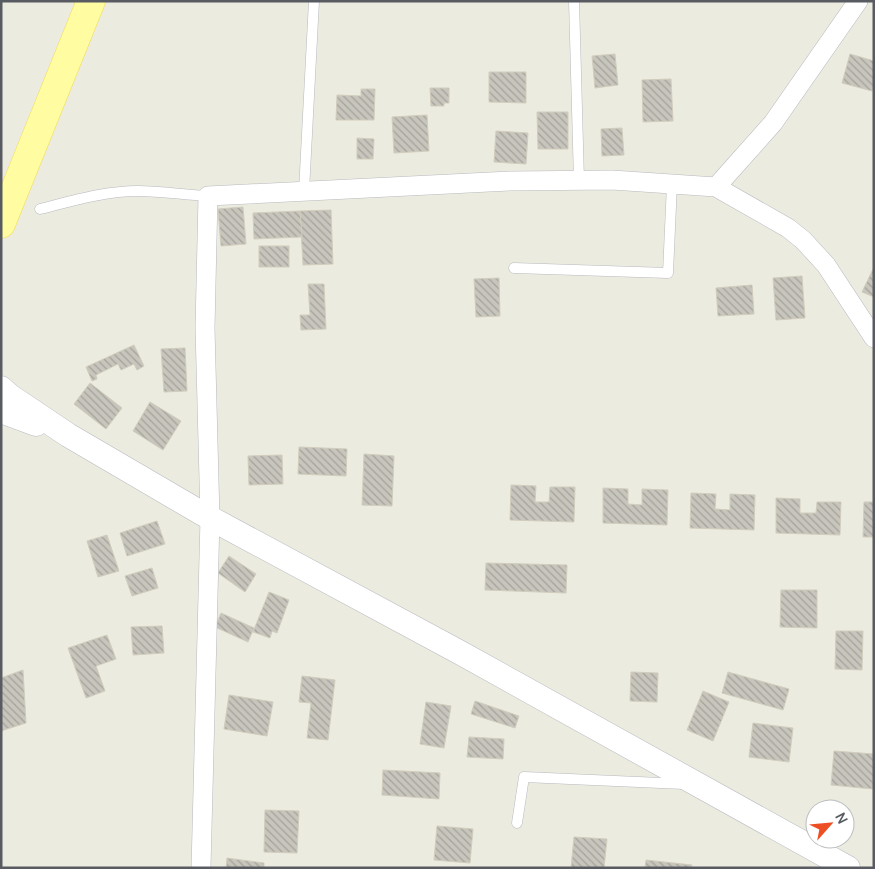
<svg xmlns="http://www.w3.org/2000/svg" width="875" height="869" viewBox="0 0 875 869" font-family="Manrope,sans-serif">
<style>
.building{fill:url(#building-back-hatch);stroke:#d1cdbd}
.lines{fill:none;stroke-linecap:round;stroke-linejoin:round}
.service-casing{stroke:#b7b9bf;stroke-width:11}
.minor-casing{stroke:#b7b9bf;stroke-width:20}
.tertiary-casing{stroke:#b7b9bf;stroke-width:25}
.primary-casing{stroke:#f5dc4f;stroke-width:29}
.service{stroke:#fff;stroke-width:10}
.minor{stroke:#fff;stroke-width:19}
.tertiary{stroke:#fff;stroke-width:24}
.primary{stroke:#fffca1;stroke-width:28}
</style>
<defs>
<pattern id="building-back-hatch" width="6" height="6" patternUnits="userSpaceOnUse" patternTransform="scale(1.25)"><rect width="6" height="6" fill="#c7c5bc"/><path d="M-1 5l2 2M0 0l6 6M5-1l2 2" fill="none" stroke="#a4a39c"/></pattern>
</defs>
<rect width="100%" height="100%" fill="#ecebdf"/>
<g class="building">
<path d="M615,54l3,31 -23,3 -3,-32z"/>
<path d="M850,54l24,7v22l-2,8 -30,-8z"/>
<path d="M489,72h37v31l-37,-1z"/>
<path d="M671,79l2,42 -30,1 -1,-42z"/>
<path d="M430,88h19v15h-5v3h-13z"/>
<path d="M361,89h14l-1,31h-38l1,-25 24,1z"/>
<path d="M537,112h31v37h-30z"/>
<path d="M427,115l2,36 -35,2 -2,-36z"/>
<path d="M622,128l2,27 -22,1 -1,-27z"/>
<path d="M496,131l32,2 -2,31 -32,-2z"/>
<path d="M357,138l17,1 -1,20h-16z"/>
<path d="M243,207l3,37 -25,2 -3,-37z"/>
<path d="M331,210l2,54 -30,1 -3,-54z"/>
<path d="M300,211l2,26 -48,2 -1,-26z"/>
<rect x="259" y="246" width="30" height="21"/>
<path d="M874,267v30l-12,-5z"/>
<path d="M802,276l3,42 -29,2 -3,-42z"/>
<path d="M499,278l1,38 -24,1 -2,-38z"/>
<path d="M308,284h16l2,45 -25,1 -1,-15h10z"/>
<path d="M752,285l2,29 -36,2 -2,-28z"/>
<path d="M134,345l10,21 -7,4 -3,-6 -13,6 -3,-6 -22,11 1,4 -5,2 -6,-14z"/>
<path d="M185,348l2,43 -23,1 -3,-43z"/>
<path d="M90,383l32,25 -16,21 -32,-25z"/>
<path d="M150,402l31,19 -18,29 -30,-19z"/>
<path d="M299,447l48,2 -1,27 -48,-2z"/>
<path d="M364,454l30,2 -2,50 -30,-1z"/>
<path d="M282,455l1,29 -34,1 -1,-29z"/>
<path d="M511,485l25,1 -1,16h14l1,-15h25l-1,35 -64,-2z"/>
<path d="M603,488l25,1v15l14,1v-16l26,1 -1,35 -64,-2z"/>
<path d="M691,493l25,1 -1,15 15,1v-16l25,1 -1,35 -64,-2z"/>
<path d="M776,498l24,1v14h16l1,-11h24l-1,33 -64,-2z"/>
<path d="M864,502h10v35h-11z"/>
<path d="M157,521l8,23 -38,12 -7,-23z"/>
<path d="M107,535l12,36 -21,6 -11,-36z"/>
<path d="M229,556l27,18 -11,18 -27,-19z"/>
<path d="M486,563l81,2 -1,28 -81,-3z"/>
<path d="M152,568l6,20 -26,8 -7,-20z"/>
<path d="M781,590h36v38l-37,-1z"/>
<path d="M269,592l20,8 -12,33 -5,-2 -2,7 -17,-6z"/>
<path d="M221,613l33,15 -6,14 -33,-15z"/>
<path d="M162,626l2,27 -31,2 -2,-28z"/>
<path d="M836,631h27l-1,39 -27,-1z"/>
<path d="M107,635l9,24 -20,7 9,25 -19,7 -18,-50z"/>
<path d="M23,670l3,53 -25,8v-53z"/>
<path d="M631,672l27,1 -1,29 -27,-1z"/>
<path d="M728,672l61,17 -6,21 -61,-17z"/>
<path d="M302,676l33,4 -7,60 -21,-2 4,-35 -12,-1z"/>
<path d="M703,691l26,11 -16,39 -26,-11z"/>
<path d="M229,695l44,7 -6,34 -43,-7z"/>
<path d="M475,701l44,15 -4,12 -44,-14z"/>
<path d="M426,702l25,4 -7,42 -24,-4z"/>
<path d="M753,723l40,5 -4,34 -40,-5z"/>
<path d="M469,737l35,2 -1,20 -36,-2z"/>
<path d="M834,751l40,3 -1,35 -42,-4z"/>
<path d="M383,770l57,3 -1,26 -57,-4z"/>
<path d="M265,810l34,1 -2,42 -33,-1z"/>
<path d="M437,826l36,3 -3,34 -36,-3z"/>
<path d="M574,837l33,2 -3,29h-33z"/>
<path d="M227,858l37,5v5h-38z"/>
<path d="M646,860l46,5 -1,3h-46z"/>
</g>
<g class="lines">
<g class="service-casing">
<g id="service">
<path d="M574,1l5,180"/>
<path d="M304,191l10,-190"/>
<path d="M40,209c32,-8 65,-18 98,-18 23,0 47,4 70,5"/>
<path d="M514,268l154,5 4,-89"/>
<path d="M517,823l7,-46 160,7"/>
</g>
</g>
<g class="minor-casing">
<g id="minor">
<path d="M716,187l57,-64 85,-122"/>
<path d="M201,868l9,-350 -5,-190 3,-132 302,-15 102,-1 104,7 72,41 15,12 23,25 48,73"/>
</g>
</g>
<g class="tertiary-casing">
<g id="tertiary">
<path d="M1,388l9,8 58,39 142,83 249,134 389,216"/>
<path d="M1,411l35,13"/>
</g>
</g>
<g class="primary-casing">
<path id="primary" d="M1,224l90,-223"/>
</g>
<use href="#service" class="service"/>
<use href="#minor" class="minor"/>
<use href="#tertiary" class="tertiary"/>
<use href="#primary" class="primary"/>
</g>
<rect width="875" height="869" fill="none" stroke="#585b61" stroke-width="5"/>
<g transform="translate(830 824) rotate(63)"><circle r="24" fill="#ffffff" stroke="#bcbdc0"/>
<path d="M0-4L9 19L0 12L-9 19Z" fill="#ee4e23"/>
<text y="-8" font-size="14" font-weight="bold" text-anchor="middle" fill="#585b61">N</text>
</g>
</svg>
